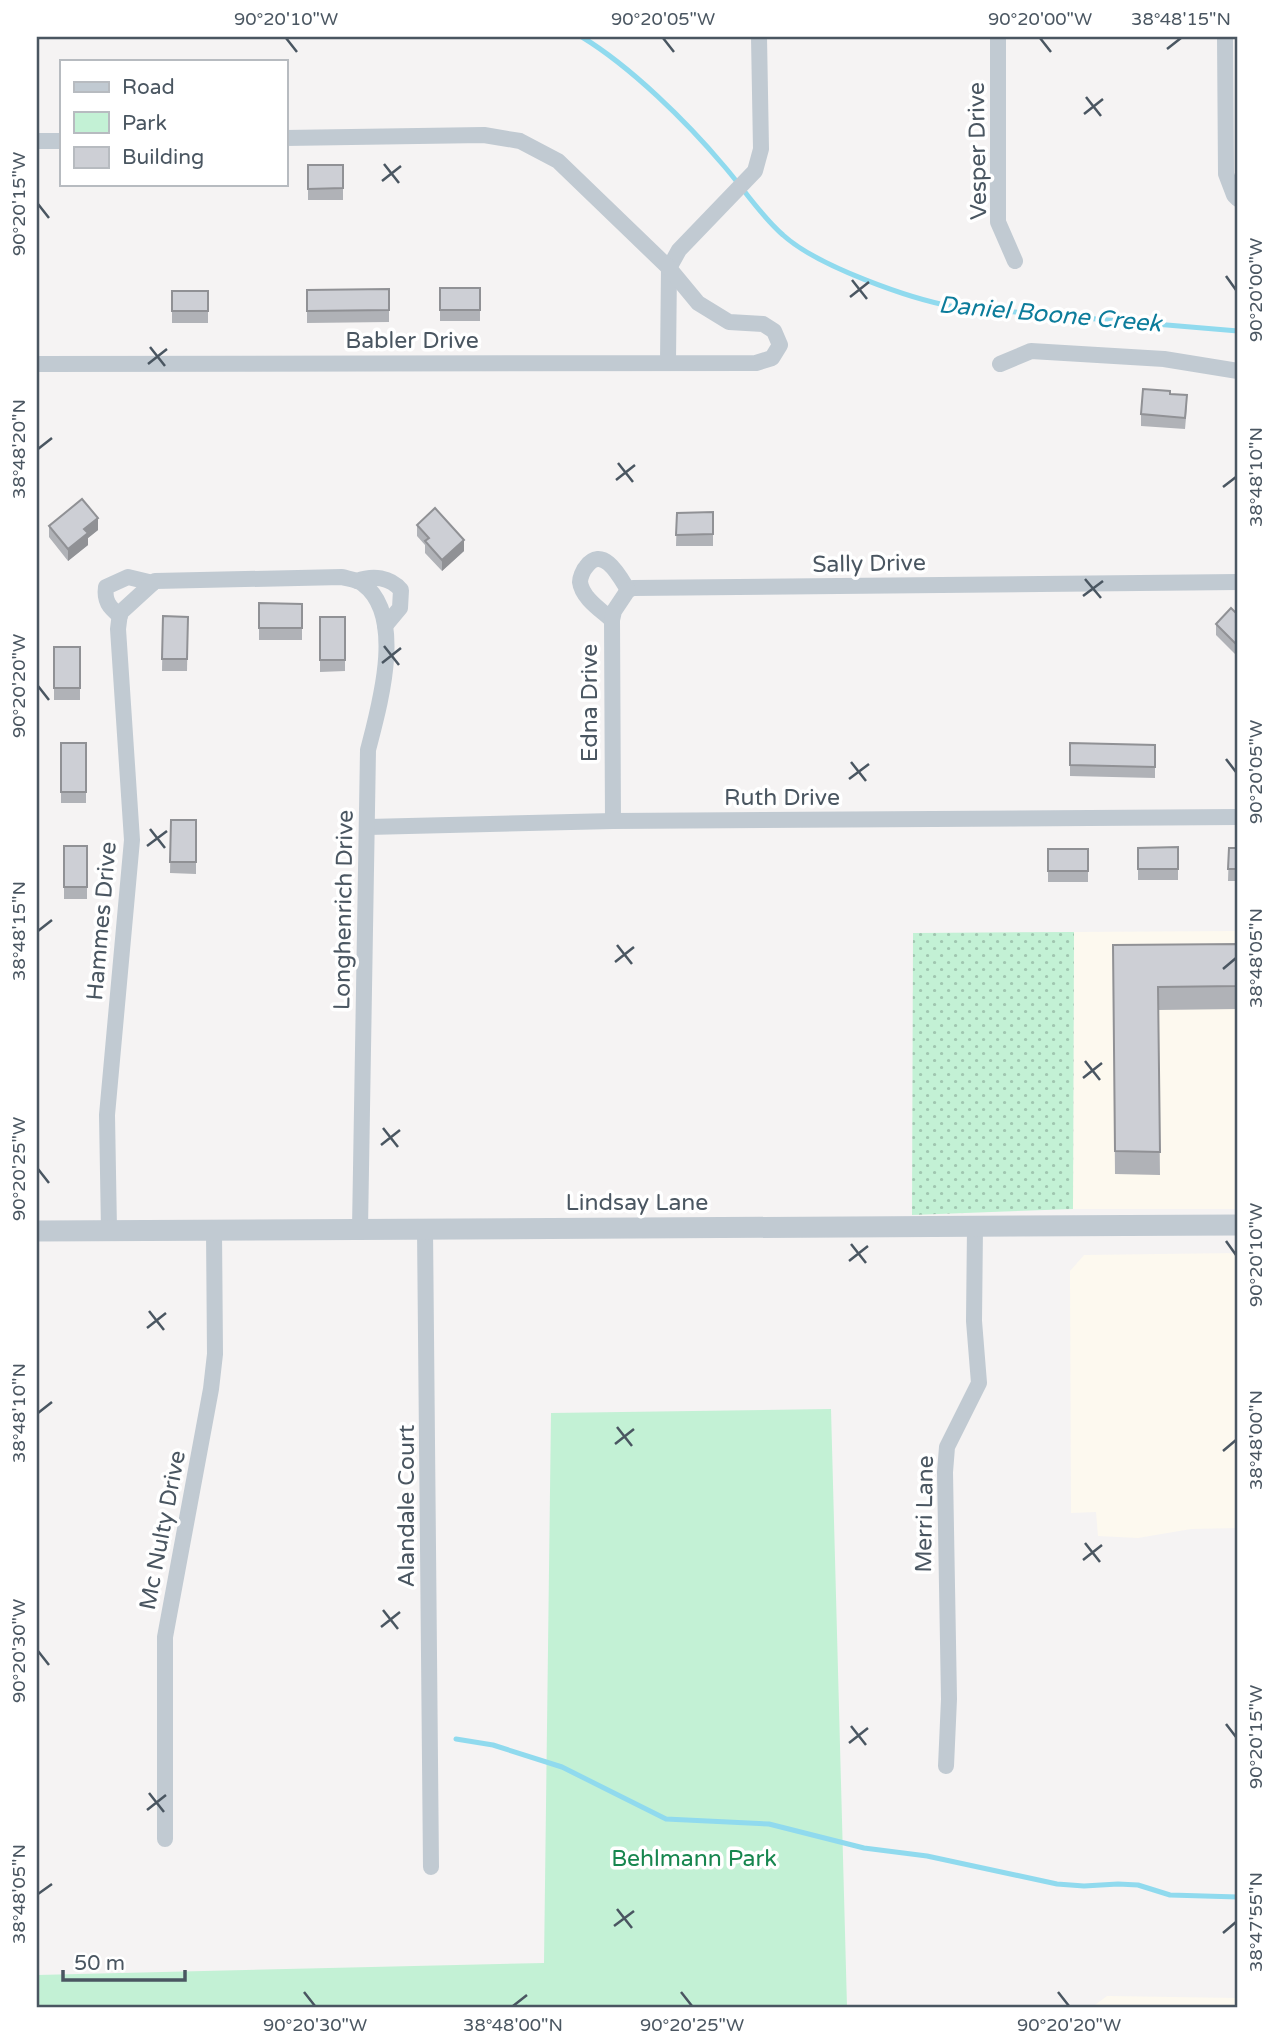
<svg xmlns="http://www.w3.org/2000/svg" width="1275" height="2044" viewBox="0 0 1275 2044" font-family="'Varela Round',sans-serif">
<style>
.commercial{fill:#fdf9ef}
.grass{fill:url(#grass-dots)}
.park{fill:#c3f1d5}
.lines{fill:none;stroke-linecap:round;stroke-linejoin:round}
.stream{stroke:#90daee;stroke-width:5}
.minor{stroke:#c1cad2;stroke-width:16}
.tertiary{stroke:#c1cad2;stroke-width:21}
.wall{fill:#b0b2b7}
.shaded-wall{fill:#909195}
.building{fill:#cdcfd5;stroke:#909195;stroke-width:2}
.ticks{fill:none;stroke:#4a5661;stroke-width:2.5}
.labels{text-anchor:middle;stroke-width:7;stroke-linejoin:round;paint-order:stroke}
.street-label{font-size:23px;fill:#4a5661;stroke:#fff}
.park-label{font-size:23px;fill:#17864f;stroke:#fff}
.water-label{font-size:24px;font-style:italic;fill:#0c7c9b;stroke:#fff}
.neatline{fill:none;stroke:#4a5661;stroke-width:2.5}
.ticks-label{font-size:18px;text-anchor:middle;fill:#4a5661}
</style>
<defs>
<pattern id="grass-dots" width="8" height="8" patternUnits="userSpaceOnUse" patternTransform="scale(1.75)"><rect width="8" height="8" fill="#c3f1d5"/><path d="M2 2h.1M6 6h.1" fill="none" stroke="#a0c6b0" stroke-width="1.8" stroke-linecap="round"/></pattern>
</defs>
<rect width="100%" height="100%" fill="#f5f3f3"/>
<g class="commercial">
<path d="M1238,931v278h-165l1,-277z"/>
<path d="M1238,1253v275l-47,1 -53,9 -40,-2 -2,-24 -25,1 -1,-242 14,-16z"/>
<path d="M1107,1996l131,2v9h-146z"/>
</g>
<path class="grass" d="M1074,932l-1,277 -161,6 1,-282z"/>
<path class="park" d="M831,1409l16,598h-810v-32l507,-12 7,-550z"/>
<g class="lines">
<g class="stream">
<path d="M582,37c49,30 104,84 142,129 20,23 36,49 59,69 34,31 127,64 172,72l283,24"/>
<path d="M456,1739l37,6 69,22 104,52 103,5 95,24 63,8 130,28 27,2 34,-2 20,1 32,10 68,2"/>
</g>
<g class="minor">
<path d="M998,37v185l17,39"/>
<path d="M1225,37l1,137 8,21 4,4"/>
<path d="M37,141h24"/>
<path d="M668,361l1,-93 10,-18 76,-79 6,-22 -2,-112"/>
<path d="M37,364l719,-1 16,-5 8,-13 -6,-14 -11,-7 -34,-2 -31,-19 -29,-35 -111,-107 -38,-20 -36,-6 -199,3"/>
<path d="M1000,364l31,-13 133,8 74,12"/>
<path d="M357,581c16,-6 33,-4 44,9l-1,18 -15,18"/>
<path d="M628,590l5,-2 605,-6"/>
<path d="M120,616c-11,-9 -16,-15 -14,-29l22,-10 25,6"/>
<path d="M612,620c-11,-10 -30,-22 -32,-38 0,-4 3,-12 6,-15 17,-23 34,10 42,23"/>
<path d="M613,821l-1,-201 2,-9 14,-21"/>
<path d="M368,827l245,-6 625,-4"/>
<path d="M425,1229l6,638"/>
<path d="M109,1230l-2,-115 25,-275 -14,-211 2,-16 35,-32 187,-4c7,2 16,3 21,7 43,32 16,123 5,166l-8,479"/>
<path d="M946,1766l3,-67 -4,-227 2,-25 32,-64 -5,-62 1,-94"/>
<path d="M165,1839v-202l46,-248 4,-35 -1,-124"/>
</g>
<path class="tertiary" d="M37,1231l1201,-6"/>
</g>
<g class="wall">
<rect x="308" y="165" width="35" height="35"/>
<rect x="440" y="288" width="40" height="33"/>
<path d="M389,289v33l-82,1v-33z"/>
<rect x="172" y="291" width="36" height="32"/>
<path d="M1170,394l17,12 -2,23 -44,-3v-12z"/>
<path d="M713,512v34h-37l1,-33z"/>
<path d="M417,525l47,26 -22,20 -17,-18v-8l-8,-9z"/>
<path d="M49,526l49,4 -10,8v7l-20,16 -19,-24z"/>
<path d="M259,603l43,1v36h-43z"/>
<path d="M1238,615v42l-22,-22v-11z"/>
<path d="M163,616l25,1 -1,54h-25z"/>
<path d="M320,617h25v54l-25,1z"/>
<rect x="54" y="647" width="26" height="53"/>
<rect x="61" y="743" width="25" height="60"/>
<path d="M1070,743l85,2v33l-85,-2z"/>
<path d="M171,820h25v54l-26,-1z"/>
<rect x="64" y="846" width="23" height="53"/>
<path d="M1178,847v33h-40v-32z"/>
<path d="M1229,848h9v33h-10z"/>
<rect x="1048" y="849" width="40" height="33"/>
<path d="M1238,944v65l-80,1 2,165 -45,-1 -2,-229z"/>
</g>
<g class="shaded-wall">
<path d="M98,518v12l-10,8v7l-20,16v-12l16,-20z"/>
<path d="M464,540v11l-22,20v-11z"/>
</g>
<g class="building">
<path d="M308,165h35v23l-35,1z"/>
<rect x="440" y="288" width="40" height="22"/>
<path d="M389,289v21l-82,1v-21z"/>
<rect x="172" y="291" width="36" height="20"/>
<path d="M1143,389l27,2v3l17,1 -2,23 -44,-4z"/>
<path d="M82,499l16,19 -14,11 4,4 -20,16 -19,-23z"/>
<path d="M435,508l29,32 -22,20 -17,-19 4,-3 -12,-13z"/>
<path d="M713,512v22l-37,1 1,-22z"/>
<path d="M259,603l43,1v24h-43z"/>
<path d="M1231,608l7,7v31l-22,-22z"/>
<path d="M163,616l25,1 -1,42h-25z"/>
<rect x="320" y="617" width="25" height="43"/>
<rect x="54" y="647" width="26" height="41"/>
<rect x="61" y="743" width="25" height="49"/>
<path d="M1070,743l85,2v22l-85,-2z"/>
<path d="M171,820h25v42h-26z"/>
<rect x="64" y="846" width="23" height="41"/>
<path d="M1178,847v22h-40v-21z"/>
<path d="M1229,848h9v21h-10z"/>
<rect x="1048" y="849" width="40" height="22"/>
<path d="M1238,944v42l-80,1 2,165 -45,-1 -2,-206z"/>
</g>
<path class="ticks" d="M286,38l11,14M663,38l11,14M1040,38l11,14M1167,49l14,-11M1086,97l15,19M1084,114l19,-15M384,164l15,19M382,181l19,-15M38,204l11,14M1226,276l10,14M852,280l15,19M850,297l19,-15M150,347l15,19M148,364l19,-15M38,449l14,-11M618,463l15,19M616,480l19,-15M1223,487l13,-10M1085,579l16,19M1083,596l20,-15M384,646l15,19M382,663l19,-15M38,686l11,14M1226,759l10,13M851,762l15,19M849,779l20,-15M150,829l15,19M147,846l20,-15M38,931l14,-11M617,945l15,19M615,962l19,-15M1223,969l13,-11M1085,1061l15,19M1083,1078l19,-15M383,1128l15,19M381,1145l19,-15M38,1169l11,14M1226,1241l10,14M851,1244l15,19M849,1261l19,-15M149,1311l15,19M147,1328l19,-15M38,1413l14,-11M617,1427l15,19M615,1444l19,-15M1223,1451l13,-11M1085,1543l15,19M1083,1560l19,-15M383,1610l15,19M381,1627l19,-15M38,1651l11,14M1226,1724l10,13M851,1726l15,19M849,1743l19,-15M149,1793l15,19M147,1810l19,-15M38,1894l14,-10M617,1909l15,19M614,1926l20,-15M1223,1933l13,-11M304,1992l11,14M681,1992l11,14M1058,1992l11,14M513,2006l14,-11"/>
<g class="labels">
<g class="street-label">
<text transform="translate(977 151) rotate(-91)" y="8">Vesper Drive</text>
<text x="412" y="348">Babler Drive</text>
<text transform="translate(869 563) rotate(-1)" y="8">Sally Drive</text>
<text transform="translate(589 703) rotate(-90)" y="8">Edna Drive</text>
<text x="782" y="805">Ruth Drive</text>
<text transform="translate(343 910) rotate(-89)" y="8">Longhenrich Drive</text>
<text transform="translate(101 921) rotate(-85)" y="8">Hammes Drive</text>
<text x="637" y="1210">Lindsay Lane</text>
<text transform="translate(406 1506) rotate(-90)" y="8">Alandale Court</text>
<text transform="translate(924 1514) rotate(-89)" y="8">Merri Lane</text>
<text transform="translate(162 1530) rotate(-79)" y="8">Mc Nulty Drive</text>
</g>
<g class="park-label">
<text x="694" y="1866">Behlmann Park</text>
</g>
<g class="water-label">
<text transform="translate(1050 314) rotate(5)" y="8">Daniel Boone Creek</text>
</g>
</g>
<rect width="1275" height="2044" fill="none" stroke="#ffffff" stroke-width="77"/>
<rect x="60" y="60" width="228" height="126" fill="#ffffff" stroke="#b7bbc0" stroke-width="2"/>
<rect x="74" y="82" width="35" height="10" fill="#c1cad2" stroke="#b7bbc0" stroke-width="2"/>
<text x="122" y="94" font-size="21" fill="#4a5661">Road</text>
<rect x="74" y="112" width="35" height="21" fill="#c3f1d5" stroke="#b7bbc0" stroke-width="2"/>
<text x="122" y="130" font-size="21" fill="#4a5661">Park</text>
<rect x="74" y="147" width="35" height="21" fill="#cdcfd5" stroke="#b7bbc0" stroke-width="2"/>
<text x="122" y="164" font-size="21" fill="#4a5661">Building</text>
<path d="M63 1970v10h122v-10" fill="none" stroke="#4a5661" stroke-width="3.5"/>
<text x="74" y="1970" font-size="21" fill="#4a5661" stroke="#ffffff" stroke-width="5" paint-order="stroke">50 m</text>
<rect x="38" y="38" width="1198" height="1968" class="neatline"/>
<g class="ticks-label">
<text x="286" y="25">90°20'10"W</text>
<text x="663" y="25">90°20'05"W</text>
<text x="1040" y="25">90°20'00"W</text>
<text x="1181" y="25">38°48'15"N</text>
<text transform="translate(19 204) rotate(-90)" y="6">90°20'15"W</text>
<text transform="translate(1256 290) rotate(-90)" y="6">90°20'00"W</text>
<text transform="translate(19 449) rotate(-90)" y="6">38°48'20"N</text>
<text transform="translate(1256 477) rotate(-90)" y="6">38°48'10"N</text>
<text transform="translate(19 686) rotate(-90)" y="6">90°20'20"W</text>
<text transform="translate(1256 772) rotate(-90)" y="6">90°20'05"W</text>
<text transform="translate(19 931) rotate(-90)" y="6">38°48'15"N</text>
<text transform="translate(1256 958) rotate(-90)" y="6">38°48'05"N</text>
<text transform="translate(19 1169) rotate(-90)" y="6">90°20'25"W</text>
<text transform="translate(1256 1255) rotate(-90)" y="6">90°20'10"W</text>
<text transform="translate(19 1413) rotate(-90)" y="6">38°48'10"N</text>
<text transform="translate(1256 1440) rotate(-90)" y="6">38°48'00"N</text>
<text transform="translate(19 1651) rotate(-90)" y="6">90°20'30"W</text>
<text transform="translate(1256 1737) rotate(-90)" y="6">90°20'15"W</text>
<text transform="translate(19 1894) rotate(-90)" y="6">38°48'05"N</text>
<text transform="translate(1256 1922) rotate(-90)" y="6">38°47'55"N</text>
<text x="315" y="2031">90°20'30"W</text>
<text x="513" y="2031">38°48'00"N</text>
<text x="692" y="2031">90°20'25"W</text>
<text x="1069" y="2031">90°20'20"W</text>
</g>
</svg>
